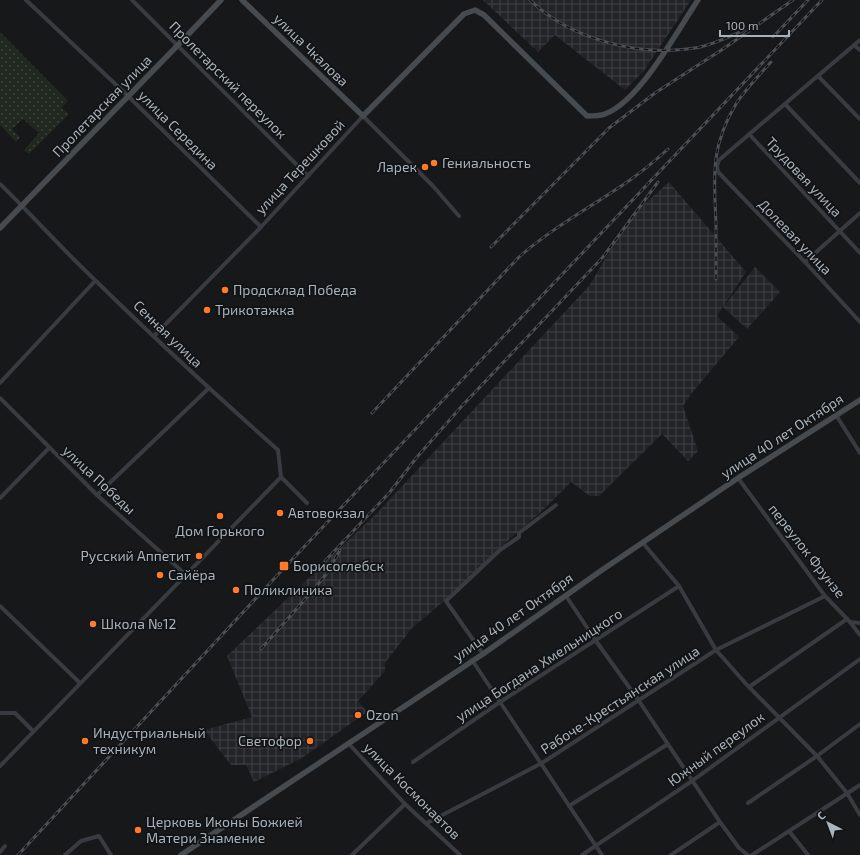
<svg xmlns="http://www.w3.org/2000/svg" width="860" height="855" viewBox="0 0 860 855" font-family="'Exo 2',sans-serif">
<style>
.industrial{fill:url(#industrial-grid)}
.garden{fill:url(#garden-dots)}
.lines{fill:none;stroke-linecap:round;stroke-linejoin:round}
.street{stroke:#383b3f;stroke-width:4}
.secondary{stroke:#464b4f;stroke-width:5.5}
.rail-casing{stroke:#4b5054;stroke-width:3}
.rail{stroke:#121315;stroke-width:1.5;stroke-dasharray:4.5;stroke-linecap:butt}
.poi-dot{fill:#ff7a2a;stroke:#121315;stroke-width:1.5}
.labels{text-anchor:middle;stroke-width:3.5;stroke-linejoin:round;paint-order:stroke}
.street-label{font-size:14px;fill:#a8b3bb;stroke:#121315}
.poi-label{font-size:14px;fill:#a8b3bb;stroke:#121315;text-anchor:start}
</style>
<defs>
<pattern id="industrial-grid" width="8" height="8" patternUnits="userSpaceOnUse"><rect width="8" height="8" fill="#232427"/><path d="M0 4h8M4 0v8" fill="none" stroke="#404144"/></pattern>
<pattern id="garden-dots" width="8" height="8" patternUnits="userSpaceOnUse"><rect width="8" height="8" fill="#20281f"/><path d="M2 2h.1M6 6h.1" fill="none" stroke="#3e453e" stroke-width="1.8" stroke-linecap="round"/></pattern>
</defs>
<rect width="100%" height="100%" fill="#17181a"/>
<g class="industrial">
<path d="M483,0h208l-48,72 -18,18 -70,-55 -17,17z"/>
<path d="M669,182l77,90 -29,44 22,21 -48,57 -8,12 15,45 -10,10 -26,-27 -63,62h-9l-19,-14 -28,28 -29,25 -70,66 -32,27 -27,35v8l-27,30 9,11 -65,46 -48,24 -8,-17h-15l-27,-35 48,-13 -25,-61 150,-143 212,-227 41,-69z"/>
<path d="M755,267l25,25 -33,37 -24,-22z"/>
</g>
<path class="garden" d="M0,32l68,69 -7,7 8,6 -40,40 -5,-4 15,-17 -16,-14 -11,10 8,8 -4,5 -16,-17z"/>
<g class="lines">
<g class="street">
<path d="M26,0l102,96 133,131"/>
<path d="M132,0l176,176"/>
<path d="M860,40l-141,120 -2,6 1,6 87,90 55,60"/>
<path d="M854,45l6,5"/>
<path d="M818,76l42,43"/>
<path d="M785,104l75,79"/>
<path d="M749,134l111,119"/>
<path d="M0,184c33,32 63,66 96,97 59,58 120,114 182,169l3,27 26,26"/>
<path d="M805,262l55,-49"/>
<path d="M154,336l107,-109 102,-111 70,70 26,30"/>
<path d="M0,383l95,-102"/>
<path d="M0,398l97,97 89,80"/>
<path d="M836,415l24,38"/>
<path d="M738,478l87,118 25,26 10,13"/>
<path d="M97,495l112,-107"/>
<path d="M0,498l49,-50"/>
<path d="M643,543l36,43 37,64 31,35 70,71 30,37 13,22"/>
<path d="M566,596l30,45 43,60 81,121 19,26 9,7"/>
<path d="M0,606l80,77"/>
<path d="M850,622l10,1"/>
<path d="M483,654l-37,-53 54,-51 19,-13v-4l37,-28"/>
<path d="M472,660l130,195"/>
<path d="M749,687l98,-68"/>
<path d="M0,713h15l18,18"/>
<path d="M348,743l57,61 55,51"/>
<path d="M413,762l87,-60 179,-116"/>
<path d="M0,766l281,-289"/>
<path d="M748,803l69,-47 43,-32"/>
<path d="M569,806l99,-62"/>
<path d="M427,823l115,-60 174,-113 109,-54"/>
<path d="M789,831l19,24"/>
<path d="M0,852l5,-6"/>
<path d="M65,855l16,-14 18,-5 12,19"/>
<path d="M352,855l53,-51"/>
<path d="M582,855l110,-74 168,-122"/>
<path d="M671,855l49,-33"/>
<path d="M752,855l108,-70"/>
</g>
<g class="secondary">
<path d="M242,0l121,116 101,-102 11,-4 9,5 103,101c5,0 13,0 18,-2 35,-13 72,-83 93,-114"/>
<path d="M0,228l178,-183 43,-45"/>
<path d="M181,855l302,-201 119,-84 136,-92 122,-78"/>
</g>
<g class="rail-casing">
<g id="rail">
<path d="M530,0c41,40 110,57 165,48 17,-3 34,-11 49,-18"/>
<path d="M773,37l35,-37"/>
<path d="M491,247l118,-119 46,-35 68,-44 70,-49"/>
<path d="M716,279c0,-19 0,-37 0,-56 -2,-46 -6,-76 20,-119 8,-13 24,-30 35,-42"/>
<path d="M372,413l147,-156c34,-30 74,-51 111,-77 14,-10 26,-20 38,-31"/>
<path d="M325,561l65,-69 27,-35 44,-50 142,-150 55,-75"/>
<path d="M261,649l54,-61 12,-15 13,-23"/>
<path d="M18,855l267,-288 537,-567"/>
</g>
</g>
<use href="#rail" class="rail"/>
</g>
<g class="poi-dot">
<circle cx="434" cy="163" r="4"/>
<circle cx="425" cy="167" r="4"/>
<circle cx="225" cy="290" r="4"/>
<circle cx="207" cy="310" r="4"/>
<circle cx="280" cy="513" r="4"/>
<circle cx="220" cy="516" r="4"/>
<circle cx="199" cy="556" r="4"/>
<rect x="279" y="561" width="10" height="10" rx="2"/>
<circle cx="160" cy="575" r="4"/>
<circle cx="236" cy="590" r="4"/>
<circle cx="93" cy="624" r="4"/>
<circle cx="358" cy="715" r="4"/>
<circle cx="85" cy="741" r="4"/>
<circle cx="310" cy="741" r="4"/>
<circle cx="138" cy="830" r="4"/>
</g>
<g class="labels">
<g class="street-label">
<text transform="translate(311 50) rotate(44)" y="5">улица Чкалова</text>
<text transform="translate(228 80) rotate(45)" y="5">Пролетарский переулок</text>
<text transform="translate(102 106) rotate(-46)" y="5">Пролетарская улица</text>
<text transform="translate(178 130) rotate(45)" y="5">улица Середина</text>
<text transform="translate(300 167) rotate(-47)" y="5">улица Терешковой</text>
<text transform="translate(804 177) rotate(47)" y="5">Трудовая улица</text>
<text transform="translate(795 237) rotate(46)" y="5">Долевая улица</text>
<text transform="translate(168 334) rotate(44)" y="5">Сенная улица</text>
<text transform="translate(782 436) rotate(-33)" y="5">улица 40 лет Октября</text>
<text transform="translate(99 480) rotate(43)" y="5">улица Победы</text>
<text transform="translate(807 551) rotate(52)" y="5">переулок Фрунзе</text>
<text transform="translate(513 617) rotate(-35)" y="5">улица 40 лет Октября</text>
<text transform="translate(539 665) rotate(-33)" y="5">улица Богдана Хмельницкого</text>
<text transform="translate(620 700) rotate(-33)" y="5">Рабоче-Крестьянская улица</text>
<text transform="translate(716 749) rotate(-36)" y="5">Южный переулок</text>
<text transform="translate(412 791) rotate(45)" y="5">улица Космонавтов</text>
</g>
<g class="poi-label">
<text x="442" y="168">Гениальность</text>
<text x="417" y="172" text-anchor="end">Ларек</text>
<text x="233" y="295">Продсклад Победа</text>
<text x="215" y="315">Трикотажка</text>
<text x="288" y="518">Автовокзал</text>
<text x="220" y="536" text-anchor="middle">Дом Горького</text>
<text x="191" y="561" text-anchor="end">Русский Аппетит</text>
<text x="293" y="571">Борисоглебск</text>
<text x="168" y="580">Сайёра</text>
<text x="244" y="595">Поликлиника</text>
<text x="101" y="629">Школа №12</text>
<text x="366" y="720">Ozon</text>
<text x="93" y="738">Индустриальный<tspan x="93" dy="16">техникум</tspan></text>
<text x="302" y="746" text-anchor="end">Светофор</text>
<text x="146" y="827">Церковь Иконы Божией<tspan x="146" dy="16">Матери Знамение</tspan></text>
</g>
</g>
<g transform="translate(828 823) rotate(318)" stroke="#121315" stroke-width="3" paint-order="stroke">
<path d="M0-3L7 15L0 10L-7 15Z" fill="#a8b3bb"/>
<text y="-6" font-size="11" font-weight="bold" text-anchor="middle" fill="#a8b3bb">С</text>
</g>
<path d="M720 30v6h69v-6" fill="none" stroke="#a8b3bb" stroke-width="2"/>
<text x="726" y="30" font-size="12" fill="#a8b3bb" stroke="#121315" stroke-width="3" paint-order="stroke">100 m</text>
</svg>
